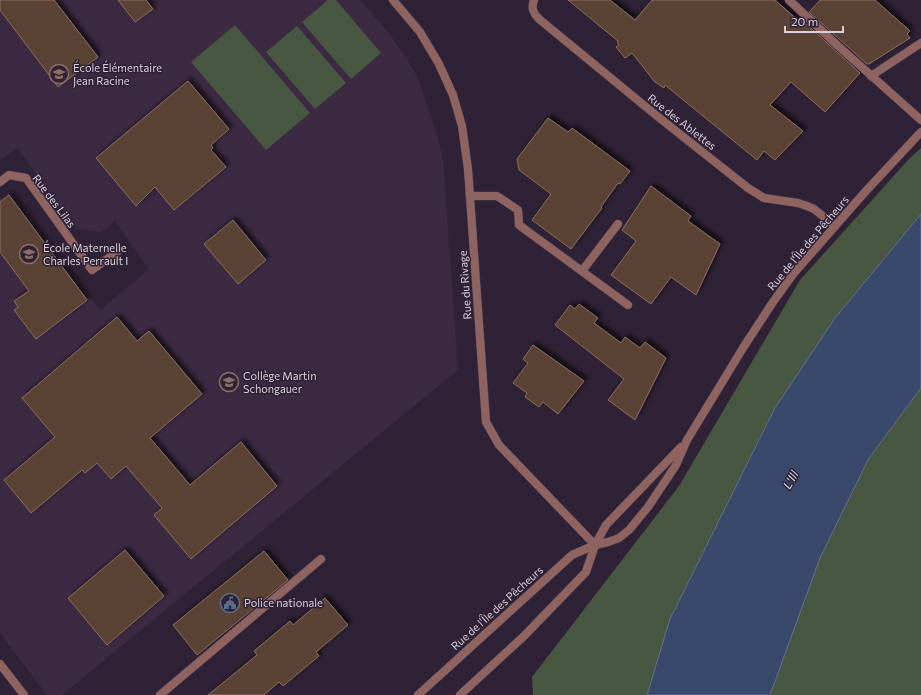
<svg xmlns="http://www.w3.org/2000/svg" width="921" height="695" viewBox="0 0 921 695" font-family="Commissioner,sans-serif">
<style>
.built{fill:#3c2a43}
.green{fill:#475742}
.water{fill:#38496c;stroke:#68718e}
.building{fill:#5a4235;stroke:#896e60;filter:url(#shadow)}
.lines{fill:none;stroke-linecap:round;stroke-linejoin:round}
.lane-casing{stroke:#4b3e51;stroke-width:9}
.street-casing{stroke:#4b3e51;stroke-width:9}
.lane{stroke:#8e6360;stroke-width:8}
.street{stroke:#8e6360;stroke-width:8}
.labels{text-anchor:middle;stroke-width:3;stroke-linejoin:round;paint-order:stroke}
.poi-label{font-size:11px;fill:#d9cfdc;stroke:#302236;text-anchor:start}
.street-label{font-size:11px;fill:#d9cfdc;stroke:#302236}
.water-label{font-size:12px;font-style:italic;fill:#d0dcf6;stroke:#302236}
</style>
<defs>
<filter id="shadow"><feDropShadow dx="3.5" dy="-3.5" stdDeviation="2" flood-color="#0009"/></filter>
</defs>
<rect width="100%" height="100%" fill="#302236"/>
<path class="built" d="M0,0h360l28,32 17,24 12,20 19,55 7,28 15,211 -396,325h-15l-47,-62v-435l8,-6 5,1 87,117 49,-41 -34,-48 -14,11 -25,-3 -59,-81 -17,12z"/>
<g class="green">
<path d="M328,0h8l45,53 -30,26 -49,-57z"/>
<path d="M235,25l75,88 -44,37 -75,-88z"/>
<path d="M297,26l49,57 -31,26 -49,-57z"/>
<path d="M921,148v66l-86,104 -60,90 -105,211 -23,76h-114l-1,-18 147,-191 121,-206 109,-121z"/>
<path d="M921,388v307h-151l50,-137 49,-100z"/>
</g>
<path class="water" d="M921,214v174l-52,70 -49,100 -50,137h-123l23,-76 105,-211 60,-90z"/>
<g class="building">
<path d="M0,0h54l44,57 -40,30 -58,-77z"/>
<path d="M118,0h28l7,9 -18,13z"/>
<path d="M568,0h42l25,20 17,-20h123l25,22 2,-2 58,53 -35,39 -34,-30 -21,23 33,26 -28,29 -11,-9 -7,9 -92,-75 -1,3 -9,-6 -23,-29 -7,5 -9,-11 3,-2 -2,-2 1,-2z"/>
<path d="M820,0h55l35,31 -3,3 3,4 -41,26h-2l-58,-52z"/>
<path d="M188,81l41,48 -18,16 2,3 -2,2 15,17 -52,43 -19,-23 -19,19 -40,-48z"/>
<path d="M548,118l20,14 4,-4 58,43 -10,13 -2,-1 -17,24 1,1 -31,41 -39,-29 19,-26 -32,-24 -2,-11z"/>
<path d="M651,186l40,30 -3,5 32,23 -24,51 -25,-18 -20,27 -40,-29 25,-34 -14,-11z"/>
<path d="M9,195l78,105 -51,39 -22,-29 4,-3 -4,-6 15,-10 -29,-39v-50z"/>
<path d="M233,220l33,40 -28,24 -34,-40z"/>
<path d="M579,304l19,14 -4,5 27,20 4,-6 15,11 5,-6 21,16 -31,62 -27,-20 16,-21 -69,-54 15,-20 5,4z"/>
<path d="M117,317l20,24 12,-10 53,63 -52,44 40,47 51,-43 36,44 -86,73 -37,-44 8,-7 -36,-42 -15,13 -14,-16 -12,10 -3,-3 -51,43 -27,-33 51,-43 -33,-39z"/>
<path d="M533,345l51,36 -26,33 -15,-12 -4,5 -14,-10 2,-4 -14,-10 15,-20 -5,-4z"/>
<path d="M125,550l39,46 -57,49 -39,-47z"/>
<path d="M264,551l24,29 -91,75 -24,-30z"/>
<path d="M325,598l23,27 -32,27 3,4 -36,30 -4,-4 -15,13h-56l49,-40 -3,-4 36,-30 3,4z"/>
</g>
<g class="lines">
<g class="lane-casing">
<g id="lane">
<path d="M871,76l50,-33"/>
<path d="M470,196h27l21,14 1,15 109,80"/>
<path d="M582,271l36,-47"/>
<path d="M160,695l161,-136"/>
</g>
</g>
<g class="street-casing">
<g id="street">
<path d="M393,0l27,32 19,32 14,31 9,31 6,43 18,253 13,23 96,100"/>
<path d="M534,0c-3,8 -1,13 5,19l118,97 91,72 16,10 34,5 9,3 7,3 21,17"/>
<path d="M789,0l48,45 84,75"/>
<path d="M0,182l9,-7 17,3 66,92 26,-19"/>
<path d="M0,664l24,31"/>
<path d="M418,695l154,-140 23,-10 13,-3 11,-4 10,-8 19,-23 28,-42 11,-25 56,-92 30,-46 21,-29 71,-81 56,-60"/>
<path d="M460,695l64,-59 62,-64 9,-27 11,-20 75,-78"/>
</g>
</g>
<use href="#lane" class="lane"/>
<use href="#street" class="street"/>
</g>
<defs>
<g id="school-ring" transform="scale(1)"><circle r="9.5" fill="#302236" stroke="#8d6e63" stroke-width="1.5"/><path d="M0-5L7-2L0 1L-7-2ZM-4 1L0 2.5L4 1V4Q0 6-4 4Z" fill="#8d6e63"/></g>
<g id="civic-ring" transform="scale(1)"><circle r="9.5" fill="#302236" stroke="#5c6f8a" stroke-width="1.5"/><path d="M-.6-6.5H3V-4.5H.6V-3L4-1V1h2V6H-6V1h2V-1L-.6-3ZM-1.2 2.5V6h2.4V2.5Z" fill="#5c6f8a"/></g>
</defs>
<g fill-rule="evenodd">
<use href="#school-ring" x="59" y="74"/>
<use href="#school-ring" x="29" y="254"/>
<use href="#school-ring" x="229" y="382"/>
<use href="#civic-ring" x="230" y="603"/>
</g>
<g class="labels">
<g class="poi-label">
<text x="73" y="72">École Élémentaire<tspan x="73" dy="13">Jean Racine</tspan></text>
<text x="43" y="252">École Maternelle<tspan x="43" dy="13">Charles Perrault I</tspan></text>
<text x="243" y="380">Collège Martin<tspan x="243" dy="13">Schongauer</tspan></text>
<text x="244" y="607">Police nationale</text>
</g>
<g class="street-label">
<text transform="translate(682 122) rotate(38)" y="4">Rue des Ablettes</text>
<text transform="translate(54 201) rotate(53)" y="4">Rue des Lilas</text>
<text transform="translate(808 243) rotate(-50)" y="4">Rue de l'Île des Pêcheurs</text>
<text transform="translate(465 285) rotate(-94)" y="4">Rue du Rivage</text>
<text transform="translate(497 608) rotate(-42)" y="4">Rue de l'Île des Pêcheurs</text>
</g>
<g class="water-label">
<text transform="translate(791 480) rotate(-60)" y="4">L'Ill</text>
</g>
</g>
<path d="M785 26v6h58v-6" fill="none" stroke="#d9cfdc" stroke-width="2"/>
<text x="791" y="26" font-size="12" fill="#d9cfdc" stroke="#302236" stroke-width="3" paint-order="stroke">20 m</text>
</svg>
